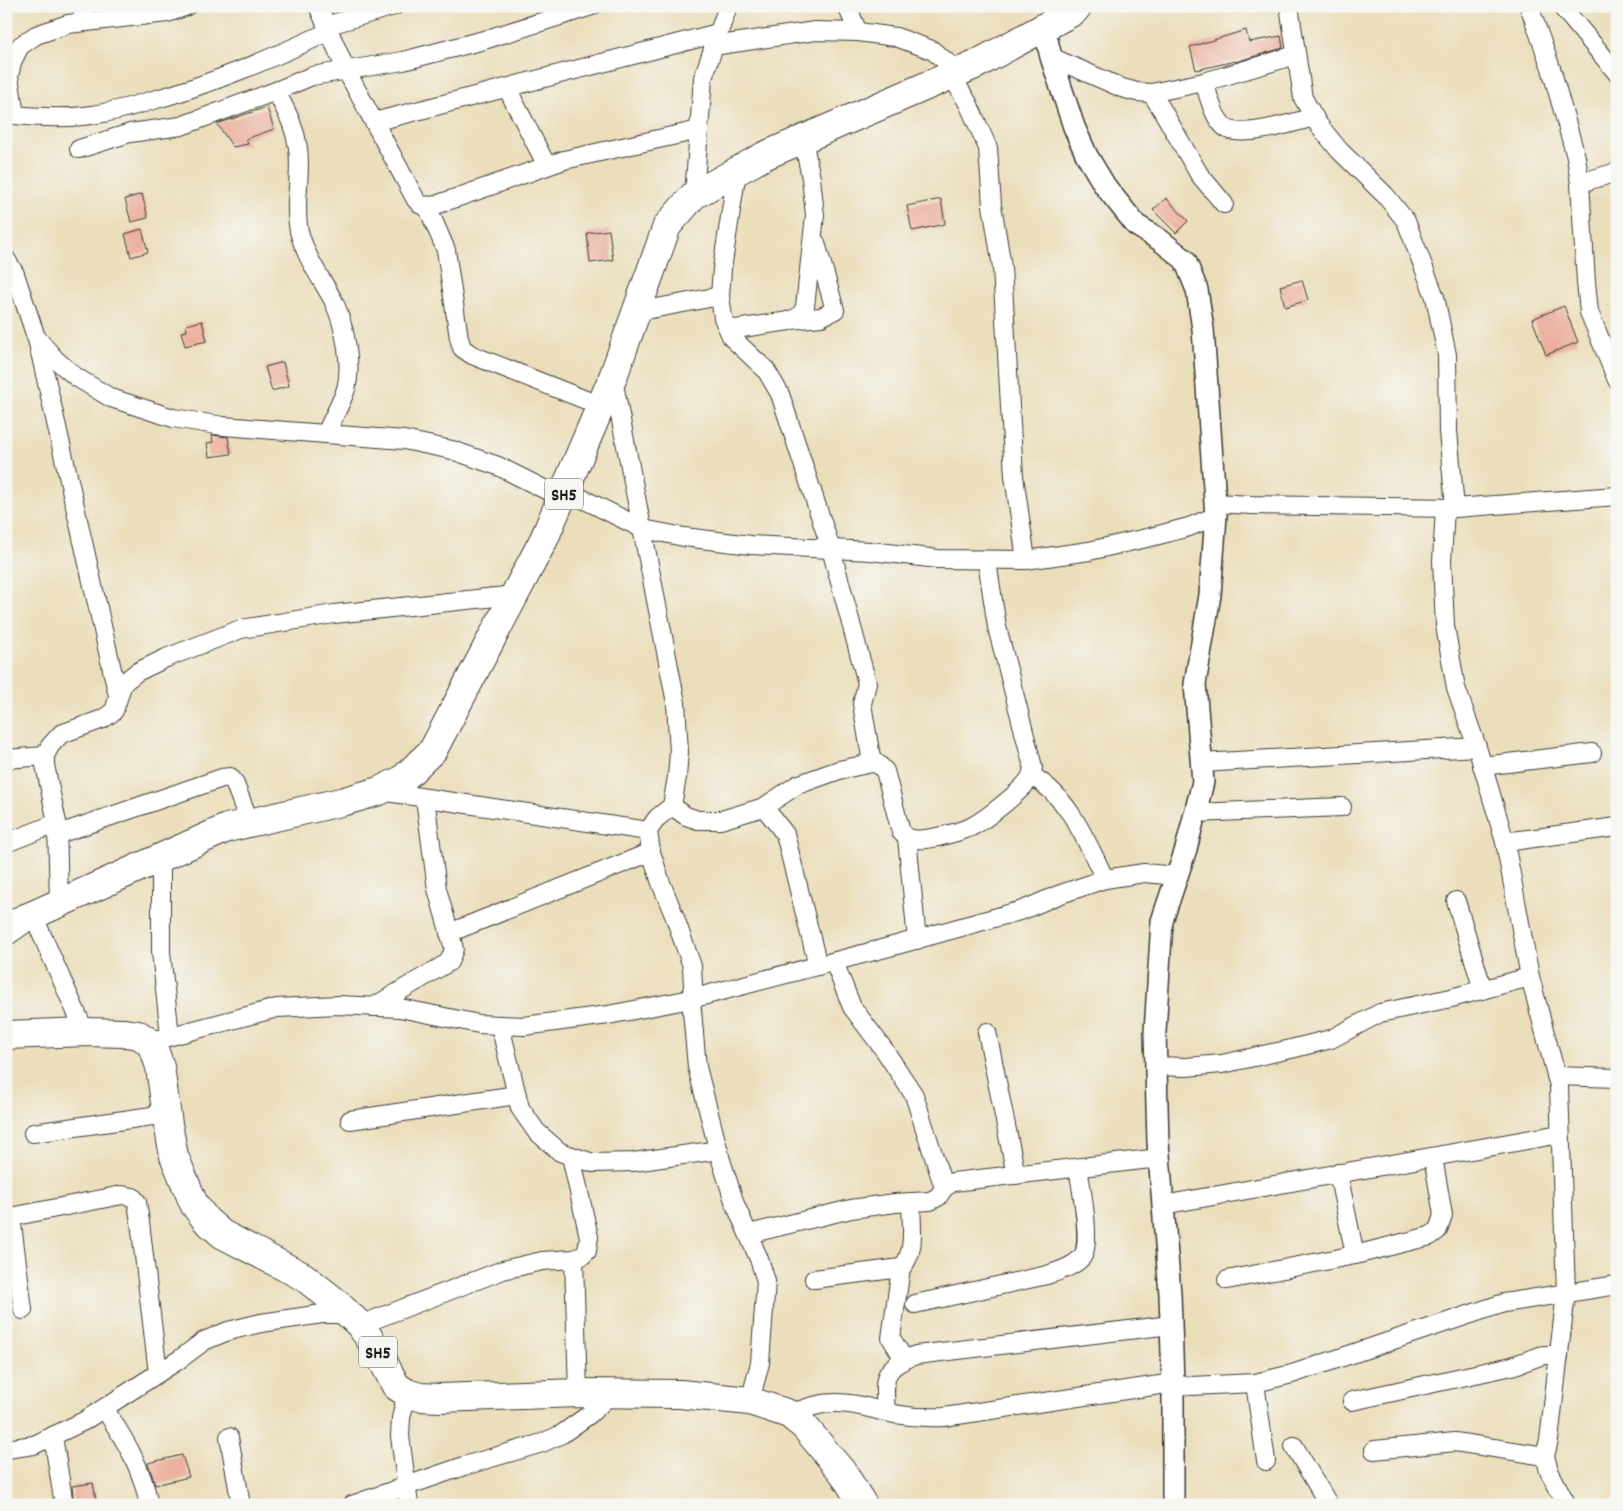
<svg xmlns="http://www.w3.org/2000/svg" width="1623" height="1511" viewBox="0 0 1623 1511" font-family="Dekko,sans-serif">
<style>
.building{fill:#ebb09f}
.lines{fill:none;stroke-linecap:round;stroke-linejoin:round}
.minor-casing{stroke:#3b3934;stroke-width:20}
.tertiary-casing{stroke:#3b3934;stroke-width:24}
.primary-casing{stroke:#3b3934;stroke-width:30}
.minor{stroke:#fff;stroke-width:18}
.tertiary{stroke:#fff;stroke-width:21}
.primary{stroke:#fff;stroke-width:28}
.labels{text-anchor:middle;stroke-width:4.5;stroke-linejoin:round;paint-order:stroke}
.shield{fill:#f6f6f2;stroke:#5d5d5c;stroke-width:1}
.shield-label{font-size:18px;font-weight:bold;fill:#1c1c1c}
</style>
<rect width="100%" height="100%" fill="#f6f6f2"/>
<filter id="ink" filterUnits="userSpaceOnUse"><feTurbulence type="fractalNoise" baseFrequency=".02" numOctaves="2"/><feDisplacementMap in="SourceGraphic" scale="10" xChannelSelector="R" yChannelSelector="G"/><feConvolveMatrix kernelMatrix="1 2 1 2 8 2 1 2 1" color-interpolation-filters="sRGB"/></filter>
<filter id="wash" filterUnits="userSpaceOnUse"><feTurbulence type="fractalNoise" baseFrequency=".0096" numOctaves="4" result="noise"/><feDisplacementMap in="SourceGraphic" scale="20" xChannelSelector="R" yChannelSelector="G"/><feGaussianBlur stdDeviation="1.12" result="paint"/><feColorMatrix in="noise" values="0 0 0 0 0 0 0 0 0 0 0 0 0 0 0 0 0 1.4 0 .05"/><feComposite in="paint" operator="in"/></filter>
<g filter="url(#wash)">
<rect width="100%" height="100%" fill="#ebdebb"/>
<g id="blocks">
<g class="building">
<path d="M1246,30l3,12 32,-6 2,12 -48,14v-1l-39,9 -6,-23z"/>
<path d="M267,107l7,22 -28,10 2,5 -15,3 -16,-23z"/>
<path d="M142,194l6,24 -17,4 -6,-23z"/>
<path d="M1166,198l22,23 -12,12 -23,-23z"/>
<path d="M941,199l4,25 -33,7 -5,-25z"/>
<path d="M142,229l6,23 -17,5 -6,-23z"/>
<path d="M609,230l4,30 -23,3 -3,-30z"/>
<path d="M1302,280l6,20 -23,7 -5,-21z"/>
<path d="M1564,306l14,36 -32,13 -14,-36z"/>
<path d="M202,321l5,20 -22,5 -4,-14 6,-1 -1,-6z"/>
<path d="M283,362l6,24 -17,5 -7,-24z"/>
<path d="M212,435l16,2 3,17 -22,3 -2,-14 6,-1z"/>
<path d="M182,1455l7,22 -34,8 -7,-22z"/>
<path d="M93,1483l4,22h-23l-2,-19z"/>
</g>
</g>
</g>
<g filter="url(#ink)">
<use href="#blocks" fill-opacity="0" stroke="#3b3934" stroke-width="1"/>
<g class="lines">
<g class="minor-casing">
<g id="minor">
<path d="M82,6l3,16"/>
<path d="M318,6l28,64 70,130 5,5 12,1 131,-46 135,-30"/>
<path d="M847,6l11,26"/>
<path d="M1289,6l14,92 15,26 21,26 46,45 21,26 29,76 12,58 1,76 7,77"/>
<path d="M1529,6l22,62 25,89 4,26 6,99 3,30 28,68"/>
<path d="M1561,6l56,67"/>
<path d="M326,26l68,-20"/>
<path d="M713,46l102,-15 43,1 38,5 36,13 27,22"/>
<path d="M1051,57l71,31 15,4 14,1 53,-11 92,-27"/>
<path d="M951,75l17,28 20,45 4,57 10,62 12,209 12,84"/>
<path d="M1204,82c5,14 9,36 22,46 16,11 69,-6 88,-11"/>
<path d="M507,88l40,78"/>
<path d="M276,91c10,20 19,35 22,57 4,28 -5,55 1,83 6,25 22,47 34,69 11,23 20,63 13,89 -5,15 -14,30 -20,45"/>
<path d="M1151,93l10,15 38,66 25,30"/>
<path d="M6,114c27,3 66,5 92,0 18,-3 35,-8 52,-13 62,-17 120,-42 178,-69"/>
<path d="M15,115l-6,-38 3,-15 8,-16 16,-11 32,-11 99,-11 20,-7"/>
<path d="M374,122l344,-89"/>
<path d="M79,149l51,-16 51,-7 95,-35 36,-15 91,-15 81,-21 108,-34"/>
<path d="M737,171l-15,98 -2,27 3,22 9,20 34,32 14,24 51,155 36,134 -5,21 10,59"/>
<path d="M1580,183l37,-11"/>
<path d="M694,195l9,-117 25,-72"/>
<path d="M427,206l19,44 13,88 3,10 10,7 129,51"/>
<path d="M6,259l9,15 21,63 19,22 21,18 35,21 62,20 50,8 181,14 48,10 46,16 64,32"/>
<path d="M636,312l84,-16"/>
<path d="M790,320l31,-3 14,-7 -19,-67"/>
<path d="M729,330l60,-9 11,-5 5,-9 10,-92 -4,-37 -8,-39"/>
<path d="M37,339l81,357"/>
<path d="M613,379l63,324 3,49 -2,25 -5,29 -15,12 -9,13 3,21 10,31 13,32 18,51 1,20 -2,13 6,68 24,93 14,44 24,55 7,22 -6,82 -10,38"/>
<path d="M565,490l78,39 41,8 67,8 120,6 67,8 88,1 63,-9 62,-14 38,-10 27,-11"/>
<path d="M1215,503l37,2 203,3 162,-12"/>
<path d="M1445,508l-3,53 3,65 11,62 21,59 28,95 25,135 29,109 7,207 -17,147 -4,16 4,15 18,34"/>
<path d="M6,759l39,-3"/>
<path d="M1202,763l275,-16"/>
<path d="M1482,766l110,-13"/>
<path d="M1032,776c38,22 54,65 73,103"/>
<path d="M380,791l268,40"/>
<path d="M672,806l14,10 12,4h23l43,-13 33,-22 42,-15 33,-7 6,1 7,7 16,61 6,6c15,5 49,-5 64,-11 14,-7 51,-36 59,-49 2,-4 2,-7 3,-11l-36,-140 -10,-66"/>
<path d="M764,807l21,27 33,132"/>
<path d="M1195,813l147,-6"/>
<path d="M56,835l166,-57 8,-1 4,5 16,41"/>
<path d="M907,838l10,102"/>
<path d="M1505,842l112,-15"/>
<path d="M6,843l51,-20"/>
<path d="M161,857v95l9,84"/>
<path d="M1456,901l27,89"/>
<path d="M59,902l-2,-79 -12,-58v-9l5,-10 11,-12 42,-15 11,-8 9,-28 14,-11 29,-14 75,-29 93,-15 181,-19"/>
<path d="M33,915l52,117"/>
<path d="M449,933l202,-81"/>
<path d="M834,962l18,45 33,44 29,44 30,93"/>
<path d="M373,1007l76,-45 5,-13 -17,-60 -12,-91"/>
<path d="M500,1025l20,83 16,23 24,21 33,11 40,-1 86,-12"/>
<path d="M987,1032l29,143"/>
<path d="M149,1042l128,-34 61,-3 62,3 79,16 45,2 84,-11 83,-16 202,-53 130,-36 35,-15 47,-16 39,-6 33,3"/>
<path d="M1156,1066l30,1 36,-3 69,-15 40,-10 49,-26 71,-15 79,-21"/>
<path d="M1556,1076l61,2"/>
<path d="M350,1120l167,-25"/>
<path d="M33,1133l133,-19"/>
<path d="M1338,1173l17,82"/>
<path d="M1163,1205l397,-71"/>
<path d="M11,1217l12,93"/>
<path d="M6,1218l116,-23 11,2 4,5 3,20 18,151"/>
<path d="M749,1234l102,-25 44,-6 35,-2 8,-4 6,-9 9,-6 206,-24"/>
<path d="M574,1259l4,134"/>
<path d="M901,1268l-10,70 13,21"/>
<path d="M814,1279l87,-11c16,-15 10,-45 10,-66"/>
<path d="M1227,1280l128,-25 75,-19 8,-6 5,-15 -10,-58"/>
<path d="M915,1304l132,-29c12,-4 26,-8 35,-18 10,-12 -1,-72 -4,-89"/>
<path d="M360,1325l143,-55 39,-9 32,-2 8,-3 5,-5 2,-14 -18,-81"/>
<path d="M1255,1383l11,78"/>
<path d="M407,1393l-6,25 -1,18 9,69"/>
<path d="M1352,1401l160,-35 31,-11h16"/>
<path d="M104,1408c21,32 38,59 45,97"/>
<path d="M886,1412c-2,-33 -5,-45 30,-57l255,-30"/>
<path d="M789,1414c15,-5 29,-11 45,-11 20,-1 40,7 60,11 17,3 33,4 50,3l229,-34 18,3 64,-3 37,-9 212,-71 113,-18"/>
<path d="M53,1436l11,69"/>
<path d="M229,1437l12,68"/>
<path d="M1294,1446l35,59"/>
<path d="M6,1449l28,-4 50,-24 96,-62 24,-18 24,-10 33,-8 61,-9h26"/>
<path d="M1374,1450l81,-8 90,14"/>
<path d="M352,1505l112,-39 78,-23 20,-9 28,-20 22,-21"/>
</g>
</g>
<g class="tertiary-casing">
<path id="tertiary" d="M1044,27l7,30 23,70 13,29 18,30 31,39 24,15 25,20 12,30 6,39 13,187 -6,79 -15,89 8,98 -17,67 -24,72 -7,111 3,110 12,152 3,89v122"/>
</g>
<g class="primary-casing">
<g id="primary">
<path d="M6,931l17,-12 10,-4 194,-87 118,-27 34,-10 23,-11 31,-30 111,-211 69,-162 54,-151 27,-31 70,-39 211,-91 99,-54 4,-5"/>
<path d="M6,1035l79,-3 40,1 14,2 10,7 6,10 5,15 8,57 6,32 20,48 12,16 16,14 82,43 28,22 28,26 16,23 20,38 11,7 13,4 20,1 138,-5 102,1 70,7 39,13 15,12 40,48 19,31"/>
</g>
</g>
<use href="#minor" class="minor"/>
<use href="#tertiary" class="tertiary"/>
<use href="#primary" class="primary"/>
</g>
</g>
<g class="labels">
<g class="shield">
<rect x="545" y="478.5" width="38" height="31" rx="4"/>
<rect x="359" y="1336.5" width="38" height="31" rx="4"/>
</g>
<g class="shield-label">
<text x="564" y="500">SH5</text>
<text x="378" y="1358">SH5</text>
</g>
</g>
<rect width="1623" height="1511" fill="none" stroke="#f6f6f2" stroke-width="25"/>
</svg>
